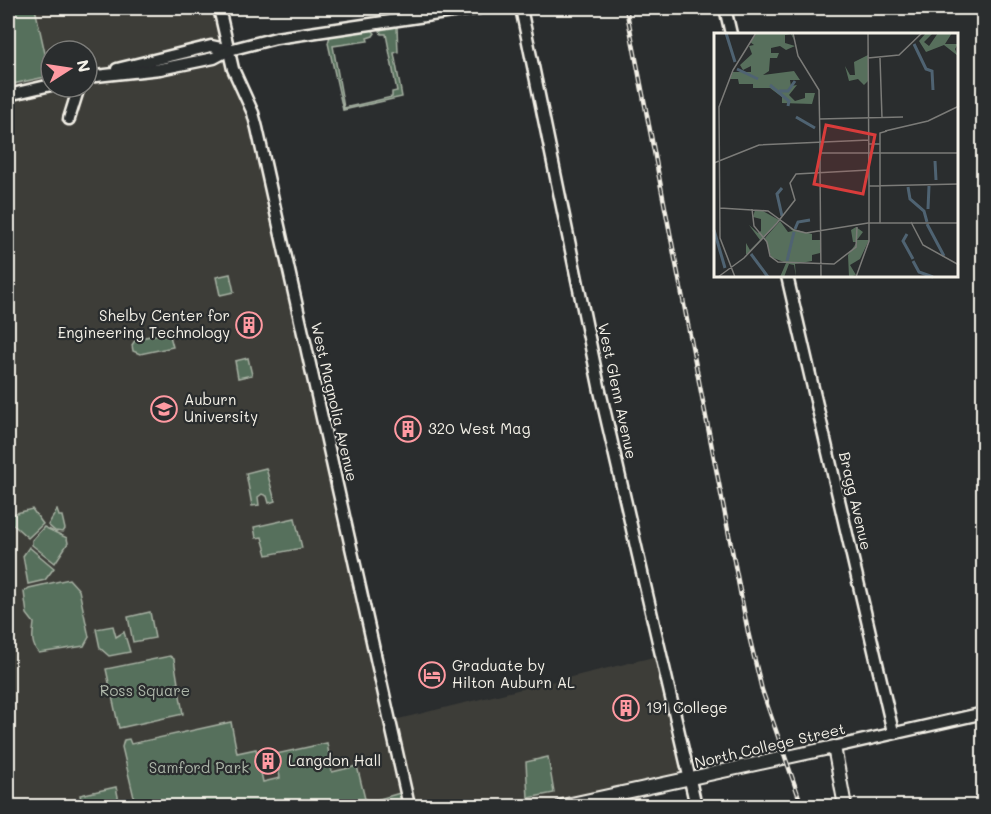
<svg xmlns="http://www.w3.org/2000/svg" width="991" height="814" viewBox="0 0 991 814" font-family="Mali,sans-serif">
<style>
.built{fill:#3e3e39;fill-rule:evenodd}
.green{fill:#576f5c;stroke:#a6b0a2;stroke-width:1.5}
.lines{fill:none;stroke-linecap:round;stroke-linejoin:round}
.secondary-casing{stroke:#f4f1e8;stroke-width:15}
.primary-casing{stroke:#f4f1e8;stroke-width:16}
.secondary{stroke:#2a2d2e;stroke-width:10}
.primary{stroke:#2a2d2e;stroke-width:12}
.rail-casing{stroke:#f4f1e8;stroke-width:4.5}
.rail{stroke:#2a2d2e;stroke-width:2;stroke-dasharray:7;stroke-linecap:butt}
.labels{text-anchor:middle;stroke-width:4.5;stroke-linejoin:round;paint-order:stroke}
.poi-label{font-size:15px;fill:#f4f1e8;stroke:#2a2d2e;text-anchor:start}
.street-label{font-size:15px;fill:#f4f1e8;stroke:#2a2d2e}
.park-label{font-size:15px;fill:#adb6a9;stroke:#2a2d2e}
.inset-river{fill:none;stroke:#4f6372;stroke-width:3}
.inset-road{fill:none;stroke:#7b7b78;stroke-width:1.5}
.view{fill:#d93c3b;fill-opacity:0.15;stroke:#d93c3b;stroke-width:3}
.inset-edge{fill:none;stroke:#f4f1e8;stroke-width:3}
</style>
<rect width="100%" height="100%" fill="#2a2d2e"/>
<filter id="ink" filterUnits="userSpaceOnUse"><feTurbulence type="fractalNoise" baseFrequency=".0167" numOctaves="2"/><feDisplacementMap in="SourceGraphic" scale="12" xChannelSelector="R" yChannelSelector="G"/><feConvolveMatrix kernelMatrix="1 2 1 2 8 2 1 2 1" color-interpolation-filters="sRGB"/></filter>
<g filter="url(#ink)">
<path class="built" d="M8,8h211l14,61 20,44 137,608 272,-66 28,124 -78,17 1,10h-605zM51,51h36v36h-36z"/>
<g class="green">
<path d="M27,8h8l15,68 -42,9v-73z"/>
<path d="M397,27l1,25 -4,1 8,44 -59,13 -15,-67 2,-7 41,-7 4,4 -2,3 -6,2 1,3 -35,5 11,62 48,-11v-5l5,-1 -11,-57h-5l-1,-4z"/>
<path d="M230,274l4,18 -14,3 -4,-18z"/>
<path d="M169,332l4,15 -33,7 -7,-3 -1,-6 4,-6z"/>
<path d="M248,358l4,17 -14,3 -3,-17z"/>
<path d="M266,468l9,33 -6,2 -2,-7 -5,-2 -4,3 1,8 -7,1 -6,-33z"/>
<path d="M32,509l11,15 -15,14 -20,-18v-5z"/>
<path d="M57,510l2,6h3l3,13 -2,3 -8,-1 -7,-6z"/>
<path d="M295,518l7,30 -35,7 -5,-18 -6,1 -2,-11z"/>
<path d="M44,527l23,11 1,5 -13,20 -23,-18v-5z"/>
<path d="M29,547l25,21 -9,12 -17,4 -5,-28z"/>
<path d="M69,579l10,11 10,47 -5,9 -45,7c-9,-9 -6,-19 -5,-30l-7,-9 -3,-22 5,-4z"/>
<path d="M150,612l5,26 -22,4 -5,-25z"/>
<path d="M113,626l3,11 8,-5 6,20 -21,4 -9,-8 -4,-19z"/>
<path d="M170,656l4,3 9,55 -64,14 -13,-59z"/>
<path d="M231,722l6,31 19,-4 7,33 17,-4 -4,-24 51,-11 5,29 25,-6 9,37 34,-10 3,13h-267l-14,-59 2,-7 5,-1 2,5z"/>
<path d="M548,757l6,36 -26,5 -2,-36z"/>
<path d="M116,787l4,19h-50l12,-2 -2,-9z"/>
</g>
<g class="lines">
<g class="secondary-casing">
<g id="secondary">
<path d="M219,8l14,61 20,44 4,15 152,678"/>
<path d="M521,8l79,383 96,415"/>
<path d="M725,8l6,26"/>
<path d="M117,69l94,-23 18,4"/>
<path d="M87,77l73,-8 54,-11 15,-8 47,-12 203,-30"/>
<path d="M8,95l43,-10"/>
<path d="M69,119l10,-32"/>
<path d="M787,276l106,456"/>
<path d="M834,747l150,-34"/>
</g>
</g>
<g class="primary-casing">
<path id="primary" d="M562,806l272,-59 11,59"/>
</g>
<use href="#secondary" class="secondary"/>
<use href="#primary" class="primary"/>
<g class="rail-casing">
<path id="rail" d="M626,8l122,624 14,58 40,116"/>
</g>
<use href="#rail" class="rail"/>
</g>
</g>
<defs>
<g id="building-ring" transform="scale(1.35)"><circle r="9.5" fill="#2a2d2e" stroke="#ff9aa2" stroke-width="1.5"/><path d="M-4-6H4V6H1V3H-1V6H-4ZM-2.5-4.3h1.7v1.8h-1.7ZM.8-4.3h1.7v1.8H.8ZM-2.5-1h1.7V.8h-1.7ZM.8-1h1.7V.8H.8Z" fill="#ff9aa2"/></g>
<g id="university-ring" transform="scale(1.35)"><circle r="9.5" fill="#2a2d2e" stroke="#ff9aa2" stroke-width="1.5"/><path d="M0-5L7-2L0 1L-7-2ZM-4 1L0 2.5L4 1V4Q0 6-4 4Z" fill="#ff9aa2"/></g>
<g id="hotel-ring" transform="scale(1.35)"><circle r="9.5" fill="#2a2d2e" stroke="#ff9aa2" stroke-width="1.5"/><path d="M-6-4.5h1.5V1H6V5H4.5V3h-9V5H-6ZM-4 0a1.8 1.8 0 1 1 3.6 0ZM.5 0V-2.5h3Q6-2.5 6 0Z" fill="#ff9aa2"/></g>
</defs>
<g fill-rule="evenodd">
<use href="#building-ring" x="249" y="325"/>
<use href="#university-ring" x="164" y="409"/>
<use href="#building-ring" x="408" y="429"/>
<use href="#hotel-ring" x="432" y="675"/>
<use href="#building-ring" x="626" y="708"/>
<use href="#building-ring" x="268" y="761"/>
</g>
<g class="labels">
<g class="poi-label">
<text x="230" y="321" text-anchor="end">Shelby Center for<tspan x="230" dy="17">Engineering Technology</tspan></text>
<text x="184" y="405">Auburn<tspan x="184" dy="17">University</tspan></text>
<text x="428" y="434">320 West Mag</text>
<text x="452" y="671">Graduate by<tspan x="452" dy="17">Hilton Auburn AL</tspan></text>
<text x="646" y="713">191 College</text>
<text x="288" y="766">Langdon Hall</text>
</g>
<g class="street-label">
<text transform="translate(617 391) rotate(78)" y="5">West Glenn Avenue</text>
<text transform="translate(334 402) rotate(77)" y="5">West Magnolia Avenue</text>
<text transform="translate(855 501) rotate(77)" y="5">Bragg Avenue</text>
<text transform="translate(770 746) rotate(-13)" y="5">North College Street</text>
</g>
<g class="park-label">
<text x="145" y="696">Ross Square</text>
<text x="199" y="773">Samford Park</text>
</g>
</g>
<g transform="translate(714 33)">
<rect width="244" height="244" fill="#2a2d2e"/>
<path d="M43,0h35l2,7 -3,-6 -6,1v8l10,3 -9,4 -6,-4 -9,2v5h8l-2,5h-7l-1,13 -6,4 31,-4 6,9h-10l1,6 6,-1 -8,10 6,6 10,-3v-5h10l-3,11 -30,-1v-6l-12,-9h-17v-4h-14l-1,-5h-8l3,-7h18v-6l-8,4 -3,-5 12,-11 -3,-8 5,-1 -4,-3zM212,0h7l-9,9 5,4 9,-13h14l-7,11h13l-3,5 3,7 -14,-11 -18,7 -7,-11zM154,22v26l-4,4 -6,-6 -9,2 -4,-15 5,9h5l-1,-13zM47,177l18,10 -9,11 -23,23h-1v-11l4,7 10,-10 -11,-15 9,8 3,-2v-12l-8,-2 2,-7zM66,188l8,11 5,-1 -4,-3 23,6v6h8v13l-8,2v6l-17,3 1,13 -2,-12 -5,-1 -5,13h-4l6,-14 -15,-6 -6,-19zM142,194l7,5 -6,8h12l-9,19 -10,6 6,10 -7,2 -1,-22 9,-13h-4l-2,-12z" fill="#576f5c"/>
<path class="inset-river" d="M12,0l9,29M200,11l12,25 6,2 1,19M23,36l21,10M56,52l19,16 -1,5M65,58h9l7,-10M82,84l19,11M221,128l1,19M194,154l2,12 14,12 3,11M68,155l-5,6 5,22M214,176l1,-23M213,191l17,32M81,196l3,-7 12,-2M0,197l11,38M193,201l-4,7 10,18M37,221l17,23M73,228l7,-29M199,228l6,11 14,5"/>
<path class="inset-road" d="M79,0l5,23 21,34 1,51M154,0l1,153M154,25l31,-3 23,-22M166,25l2,60M105,86l84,-2M171,98l43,-10 31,-15M106,108v12h49M155,111h11v-11l7,-2M155,120h90M0,130l45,-18 110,-5M106,138l1,106M106,140v-19M155,153l90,-2M6,175l48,3 26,19 12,3 62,-10h91M38,176l2,17 13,16 3,14 8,6 56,2 22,-17 1,-20M197,189l12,23 36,20M166,190v-79M4,244l26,-19 33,-35 18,-23 -5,-17 6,-9 73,-4M21,244l-15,-39 -1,-131 14,-37 23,-37M142,244l13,-36v-59"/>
<path class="view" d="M112,92l49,10 -12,59 -49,-10z"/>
<rect width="244" height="244" class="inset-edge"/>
</g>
<rect width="991" height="814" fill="none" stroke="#2a2d2e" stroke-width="30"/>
<rect x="15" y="15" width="961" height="784" fill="none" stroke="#f4f1e8" stroke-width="2" filter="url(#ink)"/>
<g transform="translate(69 69) rotate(78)"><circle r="28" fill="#2a2d2e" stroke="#7b7b78" stroke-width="1.5"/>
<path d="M0-4.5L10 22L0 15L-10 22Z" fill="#ff9aa2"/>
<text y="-9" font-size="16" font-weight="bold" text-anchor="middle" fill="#f4f1e8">N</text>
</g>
</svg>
